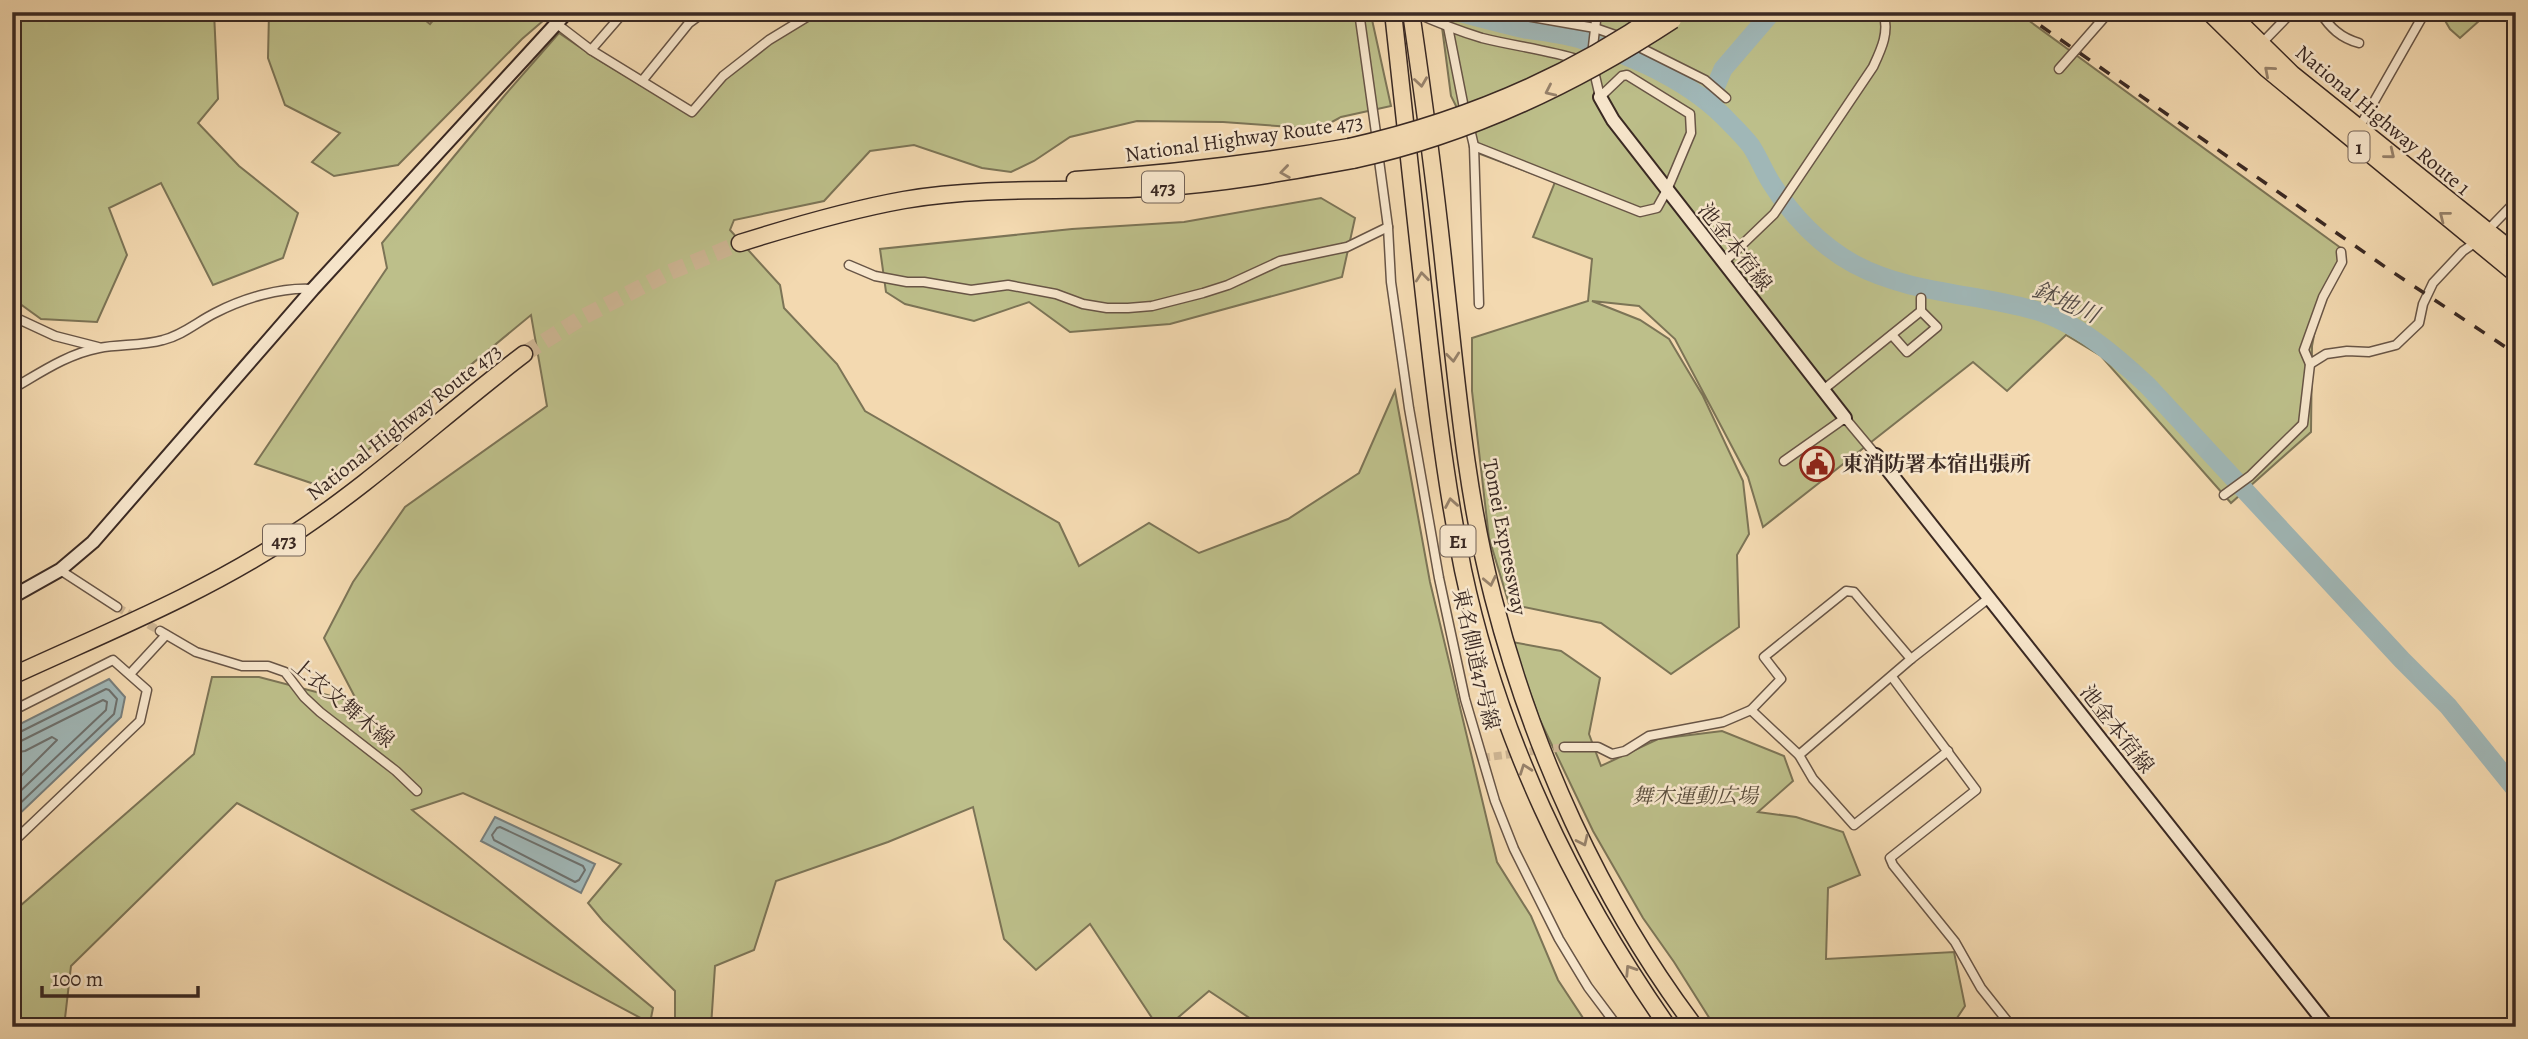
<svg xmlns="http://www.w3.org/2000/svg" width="2528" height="1039" viewBox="0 0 2528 1039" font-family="Alegreya,'Noto Serif JP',serif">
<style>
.green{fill:#bdbf8a;stroke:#7c7456;stroke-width:2}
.water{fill:#a0b7b7;stroke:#777e7c;stroke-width:2}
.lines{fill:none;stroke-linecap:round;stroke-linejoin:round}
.shore{stroke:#6d706d;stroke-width:2}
.river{stroke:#a0b7b7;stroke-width:19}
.street-tunnel{stroke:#ceb694;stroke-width:8;stroke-dasharray:8 4;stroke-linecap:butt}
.highway-tunnel{stroke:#ceb694;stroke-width:16;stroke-dasharray:16 8;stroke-linecap:butt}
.street-casing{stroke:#685546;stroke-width:11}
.secondary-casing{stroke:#3a2923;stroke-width:16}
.highway-casing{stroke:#3a2923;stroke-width:19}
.street{stroke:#f7e6cc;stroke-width:8}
.secondary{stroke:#f7e6cc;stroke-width:12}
.highway{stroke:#f3d9b0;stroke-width:16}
.rail{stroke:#3a2923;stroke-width:3.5;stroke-dasharray:12 12;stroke-linecap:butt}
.highway-bridge-casing{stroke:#3a2923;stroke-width:19;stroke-linecap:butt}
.highway-bridge{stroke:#f3d9b0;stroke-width:16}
.oneway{stroke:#96816a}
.labels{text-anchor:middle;stroke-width:5;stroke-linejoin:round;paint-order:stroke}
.shield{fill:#f7e6cc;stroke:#736256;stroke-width:2}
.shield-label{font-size:19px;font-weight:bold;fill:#3a2923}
.street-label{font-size:21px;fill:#3a2923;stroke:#f7e6cc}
.poi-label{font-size:21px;font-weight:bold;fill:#3a2923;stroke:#f7e6cc;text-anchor:start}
.park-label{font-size:21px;font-style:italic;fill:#5b4e3d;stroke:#f7e6cc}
.water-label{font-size:23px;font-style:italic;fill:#544c48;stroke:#f7e6cc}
</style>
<rect width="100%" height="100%" fill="#f3d9b0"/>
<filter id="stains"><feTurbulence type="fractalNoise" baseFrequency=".00286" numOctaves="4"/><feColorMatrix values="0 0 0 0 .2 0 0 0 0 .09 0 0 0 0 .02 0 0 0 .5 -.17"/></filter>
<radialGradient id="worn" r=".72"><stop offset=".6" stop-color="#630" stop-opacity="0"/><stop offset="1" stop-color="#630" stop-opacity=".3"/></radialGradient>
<g class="green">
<path d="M12,12h202l4,87 -20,24 41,43 59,47 -15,45 -70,27 -52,-102 -52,25 18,47 -30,67 -56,-3 -29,-21z"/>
<path d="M269,12h146l15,12 10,-12h109l2,2 -29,25 -124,126 -64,11 -22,-14 28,-29 -55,-28 -17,-47z"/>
<path d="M823,12h545l3,3 20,91 -50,11 -22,12 -96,-7 -86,-1 -67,16 -36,24 -23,11 -29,-4 -68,-23 -44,6 -46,50 -90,19 -4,10 50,55 4,23 53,56 28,47 194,112 20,43 70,-43 50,30 89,-34 71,-46 36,-82 35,191 67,280 34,54 27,64 31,47h-326l-54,-36 -42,36h-9l-68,-103 -54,46 -32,-31 -31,-132 -85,35 -112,39 -22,69 -39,16 -4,61h-36v-36l-72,-70 -15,-18 33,-39 -158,-71 -51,17 241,198 -3,15 -413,-220 -166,163 -7,61h-52v-114l182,-159 18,-77h47l99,26 -34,-65 29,-56 52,-75 142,-101 -16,-91 -208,172 -68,-23 132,-196 -5,-25 123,-148 54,-62 38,26 95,57 33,-37 46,-36z"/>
<path d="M1440,12h577l328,239 -26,57 -7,38 -1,86 -80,71 -130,-147 -35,-21 -59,56 -34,-29 -210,165 -15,-50 -73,-138 -36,-33 -47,-5 48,19 29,19 34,57 40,85 6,53 -12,21 2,72 -68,47 -70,-51 -92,-19 -20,-66 -17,-147v-53l116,-37 4,-42 -59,-22 22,-55 -75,-28 -29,-58z"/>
<path d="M2440,12h49l-29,26 -10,-9z"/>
<path d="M1321,198l34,20 -13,59 -172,47 -100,8 -41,-30 -55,19 -69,-17 -19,-12 -6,-43 192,-20 112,-7z"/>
<path d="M1512,642l49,9 39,27 -11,56 12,32 57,-27 64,-8 62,25 9,25 -35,31 38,5 47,15 17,43 -32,13 -2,71 128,-7 11,54 -14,21h-236l-41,-65 -31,-44 -50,-87 -54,-113z"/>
</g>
<g class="water">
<path d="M109,679l16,18 -4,20 -109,104v-93z"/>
<path d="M495,817l100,47 -14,29 -100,-52z"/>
</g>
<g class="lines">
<g class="shore">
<path d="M12,734l6,-1 88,-44 3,1 8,9 -3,15 -102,97"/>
<path d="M12,742l9,-1 82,-41 4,2 -1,8 -94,89"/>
<path d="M12,753l13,-2 27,-14 5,3 -45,45"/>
<path d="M500,827l83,39 2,4 -6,10 -4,2 -81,-42 -2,-5 5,-7z"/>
</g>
<g class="river">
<path d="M1458,12c23,6 45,12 67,17 19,3 40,5 58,11 53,18 108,41 147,83 7,7 15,15 21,23 8,12 13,26 21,38 20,32 49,62 82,80 56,30 121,29 180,46 43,12 82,46 114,76l254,274 46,46 68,84"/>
<path d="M1709,102l14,-33 49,-57"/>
</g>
<g class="street-tunnel">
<path d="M117,607l43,24"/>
<path d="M1482,758l82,-11"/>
</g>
<path class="highway-tunnel" d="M524,354l59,-37 85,-44 72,-30"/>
<g class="street-casing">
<g id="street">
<path d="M1359,12l18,128"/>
<path d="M1414,12c22,10 45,19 68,26 32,8 66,12 98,22"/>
<path d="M1503,12l92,16 26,9"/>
<path d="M2320,12c10,16 21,26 39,31"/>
<path d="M557,24l34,26 101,62 31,-36 46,-36 46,-28"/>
<path d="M1448,27l17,86"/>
<path d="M2261,44l31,-32"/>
<path d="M1635,45l70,35 21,18"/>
<path d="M591,50l33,-38"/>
<path d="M1592,55l5,-43"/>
<path d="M2059,69l50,-57"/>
<path d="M642,81l47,-58 15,-11"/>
<path d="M1469,125l5,21 5,158"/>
<path d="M2359,128l66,-116"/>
<path d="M1474,146l166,66 17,-4 10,-18 24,-57 -1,-19 -63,-39 -5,1 -22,21 -7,-30"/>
<path d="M1378,153l10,74 3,55 18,126 30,170 26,121 30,102 19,48 45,90 29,48 30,40"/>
<path d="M2485,233l28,-29 3,-8"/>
<path d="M1723,263l51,-49 99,-147c8,-17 17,-35 10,-55"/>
<path d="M849,265l26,11 32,6h17l47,8 37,-5 48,9 27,10 24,4h21l24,-2 51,-13 25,-8 52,-24 67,-14 41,-20"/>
<path d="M12,316l43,20 43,11"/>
<path d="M1892,335l15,17 30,-25 -16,-16"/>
<path d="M2310,364l16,-10 21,-3 22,1 27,-7 23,-22 4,-19 10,-21 30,-32 13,-9"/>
<path d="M12,389c28,-16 55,-35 87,-41 21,-4 43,-2 64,-8 20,-5 34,-18 52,-27 29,-15 66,-26 98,-24"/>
<path d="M1823,390l98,-79v-13"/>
<path d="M1784,461l61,-43 31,37"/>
<path d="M2224,495l26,-19 53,-52 7,-60 -6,-14 19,-53 19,-35 -1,-10"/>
<path d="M60,570l57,37"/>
<path d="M160,631l36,21 46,14h26l17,6 19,25 16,15 76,59 21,20"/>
<path d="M130,674l36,-39"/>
<path d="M1892,677l84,113 -86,68 3,7 62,77 26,46 31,39"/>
<path d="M1751,710l48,45 14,24 41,46 94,-74"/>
<path d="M12,711l101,-51 34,30 -7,31 -128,122"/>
<path d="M1564,747h34l14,7 13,-3 24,-15 74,-14 28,-12 30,-31 -17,-22 82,-66 8,1 57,67"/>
<path d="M1799,755l112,-96 78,-61"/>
</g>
</g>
<g class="secondary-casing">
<g id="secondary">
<path d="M1600,97l13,23 232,298"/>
<path d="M1876,455l452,572"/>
<path d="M12,597l48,-27 33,-28 220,-253 254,-277"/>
</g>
</g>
<g class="highway-casing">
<g id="highway">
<path d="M1393,12c9,85 19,171 28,256 11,101 22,202 42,302 35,165 109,320 205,457"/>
<path d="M1411,12c13,89 25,177 34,266 12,107 21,215 48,319 39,152 107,304 202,430"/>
<path d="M2209,12l58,57 249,205"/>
<path d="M2229,12l63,62 224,180"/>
<path d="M1075,180c92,-6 183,-17 274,-33"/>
<path d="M740,243c54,-17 108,-33 164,-43 82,-14 167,-8 249,-12 67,-4 134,-16 200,-28"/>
<path d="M12,676c93,-43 191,-82 277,-139 83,-54 156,-123 235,-183"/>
</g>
</g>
<use href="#street" class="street"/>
<use href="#secondary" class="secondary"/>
<use href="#highway" class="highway"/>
<path class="rail" d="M2021,12l370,259 125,83"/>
<g class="highway-bridge-casing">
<g id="highway-bridge">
<path d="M1349,147c111,-25 219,-70 312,-135"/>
<path d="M1353,160c116,-25 221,-75 320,-140"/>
</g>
</g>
<use href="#highway-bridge" class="highway-bridge"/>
</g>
<defs><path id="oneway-chevron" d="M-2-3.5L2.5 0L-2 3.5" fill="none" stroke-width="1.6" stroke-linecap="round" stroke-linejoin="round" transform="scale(1.75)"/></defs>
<g class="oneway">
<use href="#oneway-chevron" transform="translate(2269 71) rotate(-139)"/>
<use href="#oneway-chevron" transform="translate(1421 82) rotate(82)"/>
<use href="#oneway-chevron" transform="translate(1550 91) rotate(155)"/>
<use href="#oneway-chevron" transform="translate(2390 154) rotate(39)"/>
<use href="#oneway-chevron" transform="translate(1285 172) rotate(172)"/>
<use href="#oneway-chevron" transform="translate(2444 216) rotate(-142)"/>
<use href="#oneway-chevron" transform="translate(1422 277) rotate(-96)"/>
<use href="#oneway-chevron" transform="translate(1453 357) rotate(84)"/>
<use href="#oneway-chevron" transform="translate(1451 503) rotate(-100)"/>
<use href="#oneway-chevron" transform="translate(1490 581) rotate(78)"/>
<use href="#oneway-chevron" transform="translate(1525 769) rotate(-110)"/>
<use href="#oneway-chevron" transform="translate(1583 841) rotate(65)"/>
<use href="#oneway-chevron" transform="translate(1630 970) rotate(-123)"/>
</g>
<defs>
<g id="civic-ring" transform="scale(1.75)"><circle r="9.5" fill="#f7e6cc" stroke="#8f2418" stroke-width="1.5"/><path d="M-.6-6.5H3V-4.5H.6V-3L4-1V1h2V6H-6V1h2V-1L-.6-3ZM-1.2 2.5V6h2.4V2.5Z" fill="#8f2418"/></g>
</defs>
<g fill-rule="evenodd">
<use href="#civic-ring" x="1817" y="464"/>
</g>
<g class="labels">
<g class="shield">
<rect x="2348.5" y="131.5" width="21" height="31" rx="5"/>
<rect x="1142" y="171.5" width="42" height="31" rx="5"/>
<rect x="263" y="524.5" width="42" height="31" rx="5"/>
<rect x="1440.5" y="525.5" width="35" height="31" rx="5"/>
</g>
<g class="shield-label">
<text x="2359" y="154">1</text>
<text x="1163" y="194">473</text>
<text x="284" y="547">473</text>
<text x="1458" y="548">E1</text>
</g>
<g class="street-label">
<text transform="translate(2383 120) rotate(40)" y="7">National Highway Route 1</text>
<text transform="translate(1244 138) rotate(-8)" y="7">National Highway Route 473</text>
<text transform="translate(1735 247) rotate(52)" y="7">池金本宿線</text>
<text transform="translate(404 422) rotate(-38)" y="7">National Highway Route 473</text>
<text transform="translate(1505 537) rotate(79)" y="7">Tomei Expressway</text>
<text transform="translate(1476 659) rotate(77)" y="7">東名側道47号線</text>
<text transform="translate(343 703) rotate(40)" y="7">上衣文舞木線</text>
<text transform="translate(2117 729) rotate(52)" y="7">池金本宿線</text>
</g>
<g class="poi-label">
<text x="1842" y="471">東消防署本宿出張所</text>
</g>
<g class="park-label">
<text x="1695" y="803">舞木運動広場</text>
</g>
<g class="water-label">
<text transform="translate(2066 302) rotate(24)" y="8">鉢地川</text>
</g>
</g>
<rect width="2528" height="1039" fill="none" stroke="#f3d9b0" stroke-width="42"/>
<rect x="14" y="14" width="2500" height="1011" fill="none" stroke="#3a2923" stroke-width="3.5"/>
<rect x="21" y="21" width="2486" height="997" fill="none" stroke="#3a2923" stroke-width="2"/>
<path d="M42 986v10h156v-10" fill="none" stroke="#3a2923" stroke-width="3.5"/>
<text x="52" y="986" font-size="21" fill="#3a2923" stroke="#f7e6cc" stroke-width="5" paint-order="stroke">100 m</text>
<rect width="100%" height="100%" filter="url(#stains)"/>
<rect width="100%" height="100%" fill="url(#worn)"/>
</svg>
